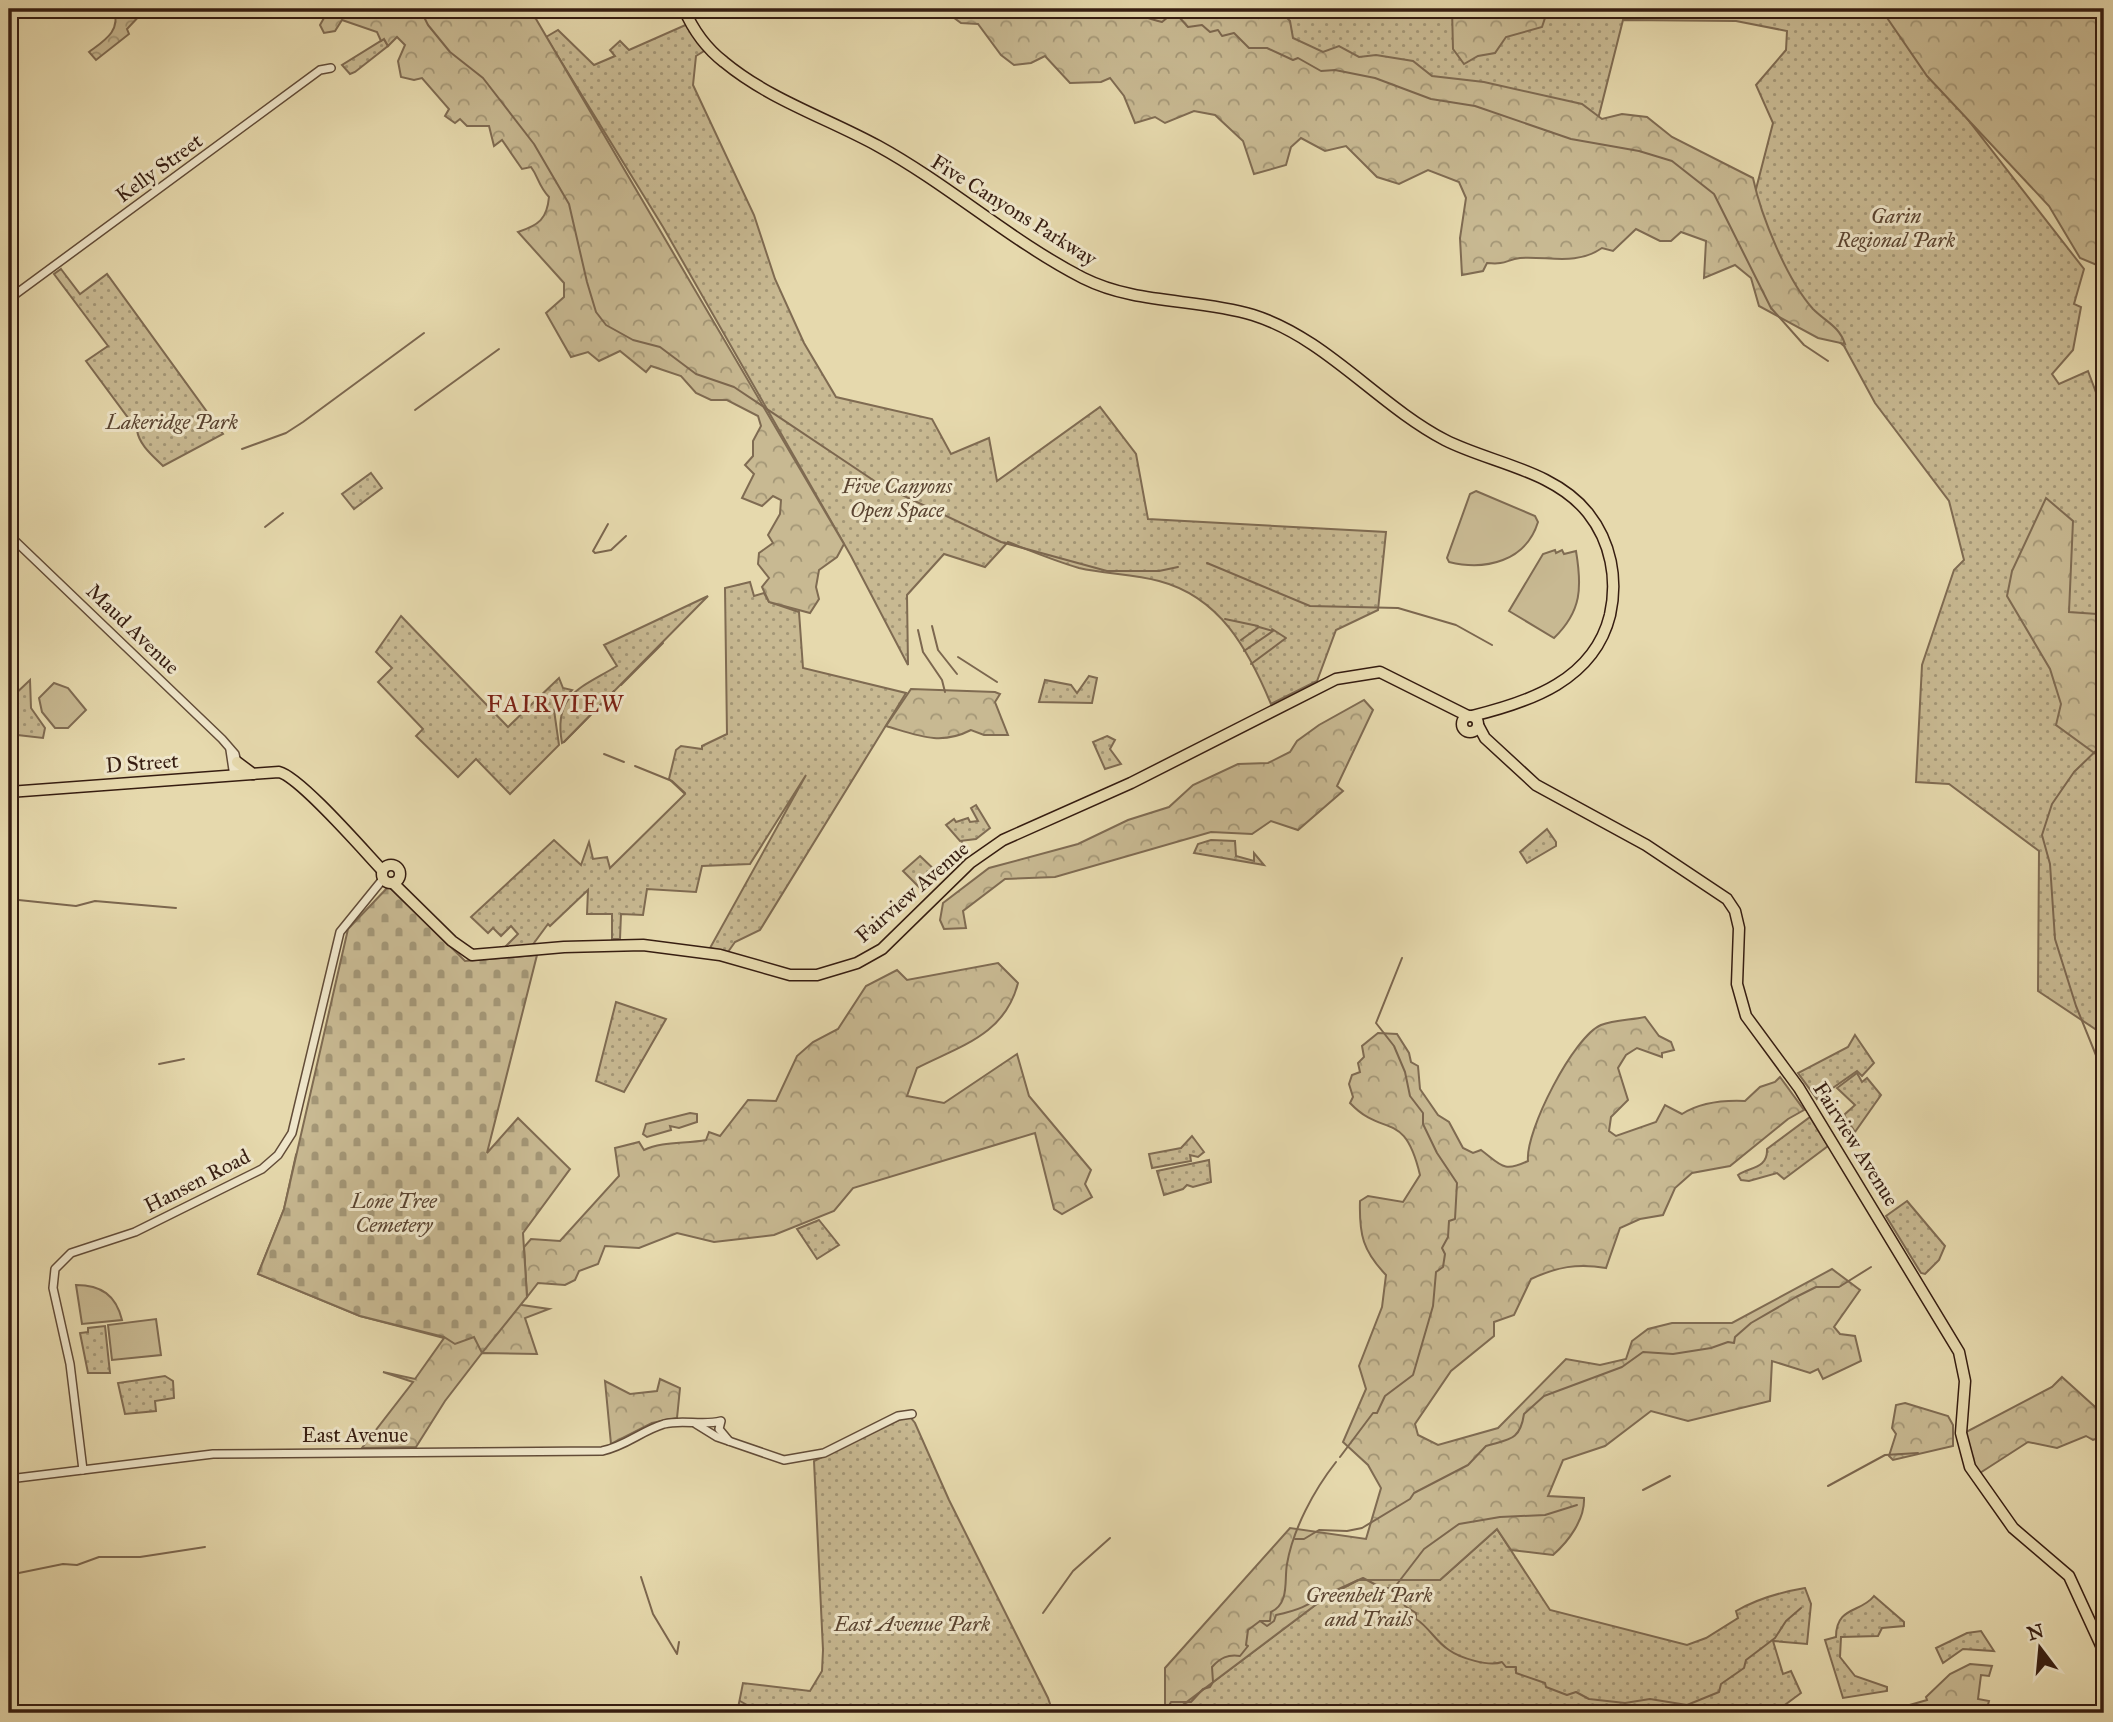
<svg xmlns="http://www.w3.org/2000/svg" width="2113" height="1722" viewBox="0 0 2113 1722" font-family="'IM FELL Great Primer',serif">
<style>
.green{fill:url(#green-dots);stroke:#7f6b52;stroke-width:2}
.forest{fill:url(#forest-crowns);stroke:#7f6b52;stroke-width:2}
.cemetery{fill:url(#cemetery-stones);stroke:#7f6b52;stroke-width:2}
.pitch{fill:#c8b992;stroke:#7f6b52;stroke-width:2}
.lines{fill:none;stroke-linecap:round;stroke-linejoin:round}
.stream{stroke:#7c674f;stroke-width:2}
.minor-casing{stroke:#624c38;stroke-width:10}
.major-casing{stroke:#361d11;stroke-width:13}
.minor{stroke:#efe6ca;stroke-width:7}
.major{stroke:#e6d9ad;stroke-width:10}
.labels{text-anchor:middle;stroke-width:6;stroke-linejoin:round;paint-order:stroke}
.street-label{font-size:21px;fill:#361d11;stroke:#efe6ca}
.park-label{font-size:21px;font-style:italic;fill:#5a4431;stroke:#efe6ca}
.quarter-label{font-size:24px;letter-spacing:2px;fill:#7a1f14;stroke:#efe6ca}
</style>
<defs>
<pattern id="green-dots" width="8" height="8" patternUnits="userSpaceOnUse" patternTransform="scale(1.75)"><rect width="8" height="8" fill="#c8b992"/><path d="M2 2h.1M6 6h.1" fill="none" stroke="#a39676" stroke-width="1.8" stroke-linecap="round"/></pattern>
<pattern id="forest-crowns" width="20" height="18" patternUnits="userSpaceOnUse" patternTransform="scale(1.75)"><rect width="20" height="18" fill="#c8b992"/><path d="M2 6a3 3 0 1 1 6 0M12 15a3 3 0 1 1 6 0" fill="none" stroke="#a39676"/></pattern>
<pattern id="cemetery-stones" width="16" height="16" patternUnits="userSpaceOnUse" patternTransform="scale(1.75)"><rect width="16" height="16" fill="#c8b992"/><path d="M2 7V4a2 2 0 0 1 4 0v3zM10 15v-3a2 2 0 0 1 4 0v3z" fill="#a39676"/></pattern>
</defs>
<rect width="100%" height="100%" fill="#e6d9ad"/>
<filter id="stains"><feTurbulence type="fractalNoise" baseFrequency=".00286" numOctaves="4"/><feColorMatrix values="0 0 0 0 .2 0 0 0 0 .09 0 0 0 0 .02 0 0 0 .5 -.17"/></filter>
<radialGradient id="worn" r=".72"><stop offset=".6" stop-color="#630" stop-opacity="0"/><stop offset="1" stop-color="#630" stop-opacity=".3"/></radialGradient>
<g class="green">
<path d="M1000,9h882l202,260 -10,35 7,3 -8,43 -21,24 7,10 29,-13 16,43v628l-6,-11 -60,-40 1,-140 -90,-67 -33,-2 6,-117 32,-95 10,-10 -15,-59 -74,-98 -31,-57 -53,-44 -36,-109 18,-70 -17,-38 30,-35 1,-19 -51,-10 -113,-1 -28,111z"/>
<path d="M690,23l19,25 -13,8 -3,29 61,130 21,64 29,64 32,54 96,22 19,35 38,-16 8,43 103,-74 36,47 12,65 238,13 -8,78 -42,20 -19,51 -46,23c-23,-55 -51,-107 -112,-123 -26,-7 -54,-7 -80,-13 -24,-7 -48,-17 -71,-26l-23,25 -41,-13 -37,41 1,70 -57,-109 -188,-329 -117,-190 12,-7 36,35 21,-9 -5,-6 10,-9 9,9z"/>
<path d="M384,39l4,7 -33,26 -5,2 -8,-9z"/>
<path d="M61,269l19,25 27,-20 116,160 -60,32c-10,-10 -24,-21 -26,-36l-51,-69 22,-15 -54,-72z"/>
<path d="M371,473l11,15 -28,21 -12,-15z"/>
<path d="M750,582l4,14 10,-3 5,9 30,10 4,56 103,25 -146,237 -25,12 -7,10 -18,-4 96,-173 -56,89 -48,2 -6,26 -49,-3 -4,26 -22,-1 -1,25h-8v-25h-25l1,-24 -38,36 -2,-2 -17,23 -28,2 15,-15 -7,-8 -10,10 -8,-8 -5,5 -17,-16 83,-77 27,25 8,-23 4,17 14,-2 3,11 75,-74 -16,-15 7,-29 5,-4 21,3v-3l25,-12 -2,-146z"/>
<path d="M708,596l-144,146 -2,1c-9,-49 19,-55 55,-77l-13,-21z"/>
<path d="M401,616l107,111 51,-49 4,10 9,2 -18,20 5,35 -49,49 -34,-35 -18,18 -42,-41 7,-7 -45,-47 14,-14 -16,-16z"/>
<path d="M1089,676l8,2 -5,25 -53,-1 6,-22 26,5 6,8z"/>
<path d="M30,680l1,28 14,20 -2,10 -34,-4v-34z"/>
<path d="M1107,736l8,4 -5,9 11,15 -16,5 -12,-27z"/>
<path d="M976,805l14,23 -14,11 -16,2 -14,-16 8,-6 2,3 12,-4 2,4 8,-1 -7,-13z"/>
<path d="M1547,829l9,13v4l-29,17 -7,-11z"/>
<path d="M1211,840l24,1 1,15 18,5v-8l10,12 -70,-12 4,-9z"/>
<path d="M920,856l19,18 -17,16 -19,-19z"/>
<path d="M616,1002l50,17 -42,73 -28,-11z"/>
<path d="M1855,1035l19,28 -12,13 -5,-5 -40,28 -19,-26 50,-26z"/>
<path d="M1857,1073l5,9 5,-4 14,17 -26,37 -11,-17 11,-10 -18,-17z"/>
<path d="M1810,1117l18,29 -44,33 -7,-6 -28,8 -8,-1 -3,-5c11,-8 30,-6 29,-26z"/>
<path d="M1192,1136l12,16 -6,5 -8,-2 1,6 -39,7 -3,-14 32,-6z"/>
<path d="M1209,1160l2,22 -18,5 -6,-2 -4,4 -19,6 -7,-24z"/>
<path d="M1907,1201l38,45 -6,14 -14,14 -4,-1 -35,-57z"/>
<path d="M819,1220l20,25 -22,14 -20,-30z"/>
<path d="M105,1326l5,47h-22l-8,-40 8,-1v-4z"/>
<path d="M165,1376l8,5 1,17 -19,3 1,10 -31,3 -7,-31z"/>
<path d="M903,1418h8l4,5 34,77 99,198 5,15h-316l6,-30 67,8 12,-20 1,-21 -9,-189z"/>
<path d="M1497,1529l53,81 137,35 19,-7 32,-20 -2,-7c21,-12 45,-19 69,-23l6,16 -4,40 -34,-3 10,33 8,-3 10,22 -27,20h-602l154,-116 32,-17h82z"/>
<path d="M1874,1596l30,26v4l-22,2 -4,8 -37,1 -1,20 15,19 32,11v4l-44,7 -18,-58 11,-3c0,-31 25,-24 38,-41z"/>
<path d="M1981,1631l13,20 -31,-2 -20,14 -7,-15 31,-15z"/>
</g>
<g class="forest">
<path d="M114,9h28v4l-15,16 2,5 -33,26 -7,-8c16,-12 32,-21 25,-43z"/>
<path d="M329,9h193l14,10 308,525 -7,13 -18,13 -3,17 3,12 -9,14 -41,-11 -7,-15 7,-9 -11,-14 1,-11 14,-10 -5,-8 12,-21 1,-14 -8,-4 -11,10 -20,-8 12,-24 -9,-9 8,-9v-15l8,-15 -3,-10 -31,-16h-16l-15,-7 -15,-17 -30,-10 -5,6 -26,-21 -21,10 -11,-9 -17,5 -25,-44 18,-16v-14l-46,-51c21,-7 29,-13 31,-35 -11,-12 -10,-19 -18,-30l-9,2 -20,-29 -8,6 -5,-20h-22l-7,-7 -5,4 -10,-7 4,-7 -27,-31 -8,2 -13,-3 -3,-16 7,-16 -8,-8 -9,9 -4,-7 -3,2 -4,-9 -35,-12 -7,11 -11,2 -4,-8z"/>
<path d="M942,9h310l7,9 20,-9 11,12 3,17 30,14 16,-6 20,11 17,-2 37,6 19,15 52,6 98,22 20,15 20,-5 25,3 25,20 81,41c8,38 34,102 60,131 13,13 26,17 32,35l-27,-6 -59,-32 -8,-28 -16,-13 -31,13 2,-37 -25,-9 -10,9h-11l-24,-12 -23,22 -11,-3c-26,18 -53,8 -82,10 -14,2 -14,7 -33,5l-4,8 -21,4 -2,-37 6,-40 -7,-16 -31,-12 -29,14 -22,-7 -31,-31 -21,5 -24,-13 -10,9 -5,18 -32,9 -11,-33 -28,-26 -21,-4 -29,12 -10,-6 -20,6 -11,-27 -14,-18 -9,4 -31,1 -25,-27 -14,7 -17,2 -13,-10 -23,-31 -17,-1z"/>
<path d="M1452,9h108l-15,9 -3,9 -36,10 -11,16 -17,3 -14,8 -11,-15z"/>
<path d="M1881,9h223v259l-24,-10 -31,-52 -122,-130z"/>
<path d="M2046,498l27,23 -4,91 28,2 7,-6v152l-48,-35 5,-21 -11,-35 -43,-73 5,-25z"/>
<path d="M911,689l84,3 5,2 -5,8 13,33h-24l-13,-5c-31,16 -54,5 -85,-4z"/>
<path d="M1364,700l9,10 -36,76 6,5 -45,39 -27,-9 -19,13 -41,-2 -156,45 -50,2 -42,32 3,17 -22,1 -4,-9 3,-17 46,-35 89,-24 50,-24 41,-13 24,-22 45,-21 30,-1 22,-11 7,-11 22,-16z"/>
<path d="M998,963l20,20c-13,52 -58,63 -101,85l-10,28 37,7 73,-49 12,42 62,74 -6,14 7,13 -30,17 -8,-5 -19,-76 -182,55 -19,23 -60,24 -60,7 -37,-9 -38,15 -34,-2 -7,18 -19,7 -4,9 -10,5 -27,-2 -11,14 -3,-50 7,-8 29,2 59,-65 -4,-28 24,-6 5,8c18,-9 42,-6 62,-10l3,-8 11,4 28,-36 28,1 21,-45 16,-14 25,-13 28,-43 31,-16 10,10z"/>
<path d="M1645,1017l14,19 12,6 3,8 -12,3v4l-25,-9 -11,7 -8,13 10,32 -17,17 -2,14 7,5 40,-14 9,-17 17,9c19,-12 41,-14 63,-13l15,-14 15,-5 5,-5 24,33 -16,9 -58,47 -38,7 -17,15 -12,27 -23,4 -20,9 -14,40c-29,-5 -49,-1 -75,11l-17,36 -20,7v14l-43,35 -36,53 3,11 20,10 60,-17 68,-69 34,6 26,-6 6,-18 16,-12 24,-6h60l100,-54 28,21 -26,37 6,7 15,2 6,25 -38,18 -5,-10 -8,4 -38,-12 -2,40 -82,20 -37,-10 -46,35 -42,14 -15,36 36,2c1,21 -15,43 -31,57l-42,-5 -14,-21 -57,51h-82l-32,17 -154,116h-7v-45l125,-140 76,11 15,-51 -13,-23 -25,-23 23,-53 -7,-23 23,-59 4,-32c-23,-24 -27,-40 -26,-74l8,-5 35,6 17,-27c-16,-67 -36,-36 -70,-72l3,-6 -4,-13 3,-9 8,-3 -2,-9 6,-6 -2,-11 16,-13 19,1 12,19 2,9 7,4 2,23 18,26 11,7 14,26 10,5 8,-3c20,15 22,23 47,11 -3,-30 46,-125 73,-136 13,-5 30,-5 44,-8z"/>
<path d="M296,1155l226,150 27,4 -24,9 12,36 -55,-1 -37,48 -29,46 -54,1 51,-66 -30,-10 32,7 29,-41 -84,-22 -102,-42 26,-65z"/>
<path d="M2062,1377l42,38v21l-11,4 -7,-4 -29,12 -29,-6 -48,31 -8,-12 -6,-29 86,-45z"/>
<path d="M660,1379l20,9 -3,30 -25,5 -41,21 -6,-63 25,13 27,-3z"/>
<path d="M1905,1403l43,13 5,9v21l-60,14 -4,-4 7,-22 -4,-6 4,-23z"/>
<path d="M1970,1664l22,2 -3,10 -8,-1 -3,24 11,2 -3,11 -94,1v-3l35,-10 -1,-3 24,-23z"/>
</g>
<path class="cemetery" d="M389,886l76,75 72,-6 -50,198 31,-35 52,51 -47,64 4,64 -45,56 -8,-16 -19,7 -11,-7 -84,-21 -102,-42 26,-65 64,-280z"/>
<g class="pitch">
<path d="M1476,491l59,25 3,6c-12,39 -52,49 -89,40l-2,-4 23,-64z"/>
<path d="M1555,550l1,3 6,-3 2,4 12,-3c6,36 6,60 -22,87l-45,-27 34,-57z"/>
<path d="M54,683l14,5 18,22 -18,18h-13l-13,-16 -3,-14z"/>
<path d="M690,1113l7,1v8l-18,6 -9,-2 1,4 -24,7 -4,-3 3,-10z"/>
<path d="M76,1285c25,0 40,10 46,35l-40,4z"/>
<path d="M156,1319l5,36 -49,5 -4,-35z"/>
</g>
<g class="lines">
<g class="stream">
<path d="M420,9l8,16 22,27 33,26 51,66 35,60 18,78 9,30 10,13 27,15 27,7 36,27 38,13 145,97 122,58 106,29h52l19,-4"/>
<path d="M1124,9c13,4 23,10 38,13l6,-5h11l9,10 14,-2 8,7 8,-2 4,6 12,-3 15,15h18l26,12 5,-2 23,13 14,-1 40,8 56,21 44,7 96,33 68,12 33,10 42,33 57,114 33,37 24,16"/>
<path d="M415,410l84,-61"/>
<path d="M242,449l44,-16 17,-11 121,-89"/>
<path d="M608,524l-15,27 2,2 16,-3 15,-14"/>
<path d="M265,527l18,-14"/>
<path d="M1207,563l103,43 88,2 58,17 36,20"/>
<path d="M1225,619l33,7"/>
<path d="M932,626l6,24 19,24"/>
<path d="M918,630l5,22 19,28 3,12"/>
<path d="M1241,640l18,-13 14,4 -29,20"/>
<path d="M958,657l39,25"/>
<path d="M1251,664l35,-26 -14,-9"/>
<path d="M621,685l42,-42"/>
<path d="M564,742l50,-51"/>
<path d="M2104,743l-30,29 -22,32 -10,31 8,29 5,75 21,67 28,69"/>
<path d="M604,754l20,8"/>
<path d="M635,766l37,15 13,12"/>
<path d="M958,854l4,-12"/>
<path d="M9,899l67,7 19,-5 81,7"/>
<path d="M9,993l2,6"/>
<path d="M159,1064l25,-5"/>
<path d="M1340,1457l33,-44h4l8,-17 28,-21 20,-69 3,-34 7,-5 2,-13 -3,-6 6,-11 1,-16 6,-2 2,-36 -20,-30 -14,-29v-11l-13,-17 -5,-24 -11,-26 -18,-23 26,-65"/>
<path d="M1828,1486l57,-31 33,-2"/>
<path d="M1643,1490l27,-14"/>
<path d="M1295,1539h9l15,-9 28,1 15,-3 48,-29 4,-6 54,-28 18,-19c23,-7 34,-5 38,-32l20,-18 78,-29 21,-15 30,2 38,-6 17,-6 6,1 1,-6 16,-14 45,-26 20,-10h23l32,-20"/>
<path d="M9,1575l54,-11 14,1 22,-8h41l65,-10"/>
<path d="M641,1577l12,37 24,40 2,-12"/>
<path d="M1394,1588l30,-39 35,-25 41,-7 45,-2 32,-10"/>
<path d="M1043,1613l30,-42 37,-33"/>
<path d="M1260,1621l7,5 7,-5 2,-6c19,-4 35,-9 50,-24l6,1 31,-14 19,10h12l11,18 11,7v6c13,8 20,23 33,31 11,8 40,17 53,12l4,5h10v6l29,10 1,4 21,8 9,-3 13,7 36,4 25,-4 37,6 32,-13 2,-8 23,-16 2,-8 29,-22 11,-17 15,-13"/>
<path d="M740,1701l21,12"/>
<path d="M1165,1713l6,-11h20l12,-13 7,-2 3,-5 -1,-15c8,-9 16,-13 28,-11l8,-10 -2,-1 2,-15 12,-9h10l1,-9c19,-9 13,-32 16,-48 6,-35 27,-74 49,-102"/>
</g>
<g class="minor-casing">
<g id="minor">
<path d="M9,299l311,-229 11,-2"/>
<path d="M9,535l213,204 13,15 3,13"/>
<path d="M230,750l3,20 5,5"/>
<path d="M696,1424l21,13 67,23 40,-7 74,-37 14,-2"/>
<path d="M83,1470l-13,-106 -17,-76 2,-19 16,-16 64,-21 127,-63 16,-14 14,-22 48,-201 43,-53"/>
<path d="M9,1479l204,-25 389,-3c24,-5 39,-20 62,-27 19,-5 38,2 57,-3l-2,8 10,12"/>
</g>
</g>
<g class="major-casing">
<g id="major">
<path d="M684,9c9,21 22,39 40,53 46,38 103,56 154,84 71,39 133,95 205,132 54,27 113,20 170,37 73,23 125,90 192,125 45,23 109,30 143,73 23,29 30,66 22,102 -16,65 -80,87 -138,101"/>
<circle cx="1470" cy="724" r="8"/>
<path d="M1478,725l7,13 51,47 110,60 81,54 8,12 4,17 -2,56 9,32 53,72 160,264 6,29 -4,52 9,34 43,61 56,48 35,76"/>
<path d="M237,762l16,12"/>
<path d="M9,792l270,-20c21,5 85,79 103,98"/>
<circle cx="391" cy="874" r="9"/>
<path d="M393,883l59,58 20,14 92,-8 79,-2 77,10 70,20h27l40,-12 25,-14 88,-86 33,-23 128,-57 205,-104 44,-7 88,44"/>
</g>
</g>
<use href="#minor" class="minor"/>
<use href="#major" class="major"/>
</g>
<g class="labels">
<g class="street-label">
<text transform="translate(159 168) rotate(-36)" y="7">Kelly Street</text>
<text transform="translate(1014 210) rotate(32)" y="7">Five Canyons Parkway</text>
<text transform="translate(133 629) rotate(44)" y="7">Maud Avenue</text>
<text transform="translate(142 763) rotate(-4)" y="7">D Street</text>
<text transform="translate(912 892) rotate(-41)" y="7">Fairview Avenue</text>
<text transform="translate(1856 1144) rotate(58)" y="7">Fairview Avenue</text>
<text transform="translate(197 1181) rotate(-27)" y="7">Hansen Road</text>
<text x="355" y="1442">East Avenue</text>
</g>
<g class="park-label">
<text x="1896" y="223">Garin<tspan x="1896" dy="24">Regional Park</tspan></text>
<text x="172" y="429">Lakeridge Park</text>
<text x="897" y="493">Five Canyons<tspan x="897" dy="24">Open Space</tspan></text>
<text x="394" y="1208">Lone Tree<tspan x="394" dy="24">Cemetery</tspan></text>
<text x="1369" y="1602">Greenbelt Park<tspan x="1369" dy="24">and Trails</tspan></text>
<text x="912" y="1631">East Avenue Park</text>
</g>
<g class="quarter-label">
<text x="556" y="712">FAIRVIEW</text>
</g>
</g>
<rect width="2113" height="1722" fill="none" stroke="#e6d9ad" stroke-width="35"/>
<rect x="10" y="10" width="2092" height="1701" fill="none" stroke="#361d11" stroke-width="3.5"/>
<rect x="18" y="18" width="2078" height="1687" fill="none" stroke="#361d11" stroke-width="2"/>
<g transform="translate(2040 1648) rotate(344)" stroke="#efe6ca" stroke-width="5" paint-order="stroke">
<path d="M0-5L12 26L0 18L-12 26Z" fill="#361d11"/>
<text y="-10" font-size="19" font-weight="bold" text-anchor="middle" fill="#361d11">N</text>
</g>
<rect width="100%" height="100%" filter="url(#stains)"/>
<rect width="100%" height="100%" fill="url(#worn)"/>
</svg>
